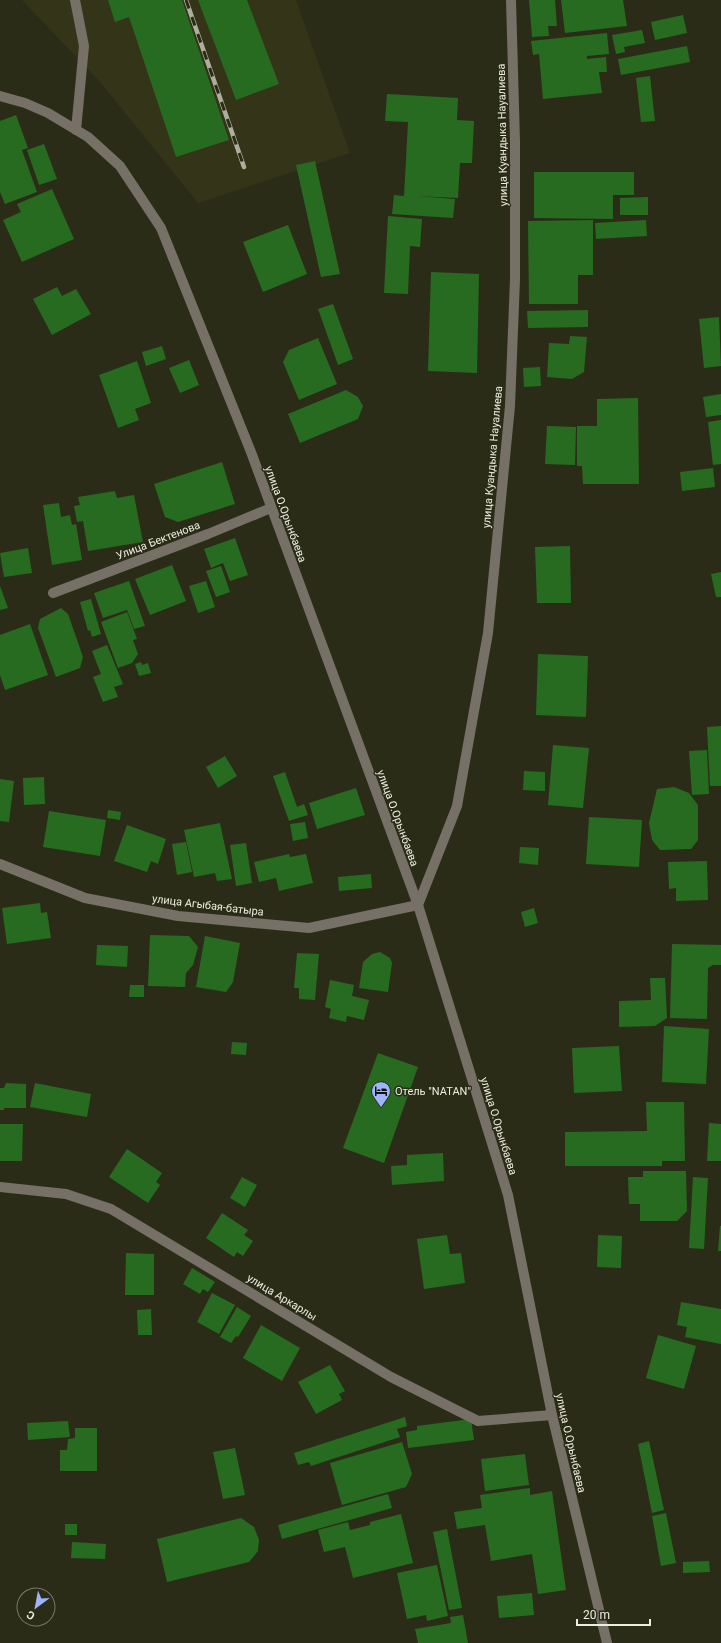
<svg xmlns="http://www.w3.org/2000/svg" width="721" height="1643" viewBox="0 0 721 1643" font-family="Roboto,sans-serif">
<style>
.built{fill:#343418}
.building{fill:#276b21}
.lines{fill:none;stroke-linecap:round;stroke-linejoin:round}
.minor{stroke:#767066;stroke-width:10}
.rail-casing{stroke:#adae9e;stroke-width:4.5}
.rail{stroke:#2b2c17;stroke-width:3;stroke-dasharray:9;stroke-linecap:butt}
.labels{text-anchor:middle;stroke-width:3;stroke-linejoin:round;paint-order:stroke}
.street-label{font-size:11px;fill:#ecede0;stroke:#2b2c17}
.poi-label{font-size:11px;fill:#ecede0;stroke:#2b2c17;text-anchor:start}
</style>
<rect width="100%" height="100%" fill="#2b2c17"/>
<path class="built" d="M22,0h274l54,153 -152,50 -97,-120z"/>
<g class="building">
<path d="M108,0h74l47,140 -53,17 -47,-140 -14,5z"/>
<path d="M198,0h49l32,84 -43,16z"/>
<path d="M529,0h26l2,26h-9l1,10 -17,1z"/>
<path d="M561,0h62l4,26 -62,7z"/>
<path d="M683,15l4,18 -32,7 -4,-18z"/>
<path d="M642,30l3,13 -21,4 1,5 -9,2 -4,-19z"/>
<path d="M607,33l2,21 -22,2v3l19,-2 1,15h-8l3,21 -59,6 -4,-45 -6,1 -2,-14z"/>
<path d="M687,46l3,16 -69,13 -3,-16z"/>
<path d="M650,76l5,45 -14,1 -5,-44z"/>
<path d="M387,94l71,4 -1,22 17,1 -2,42h-12l-2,35 -41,-2 38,3 -2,19 -61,-4 2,-19 10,1 4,-74 -23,-1z"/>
<path d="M16,115l12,33 -6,2 15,42 -32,12 -5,-12v-71z"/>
<path d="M44,144l13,35 -18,6 -12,-35z"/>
<path d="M315,161l25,113 -19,3 -25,-112z"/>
<path d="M534,172h100v23h-21v24l-79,-1z"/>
<path d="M52,189l22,50 -52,23 -19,-42 18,-8 -4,-8z"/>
<path d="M648,197v18h-28v-17z"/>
<path d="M388,216l34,3 -2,28 -10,-1 -2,48 -24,-1z"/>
<path d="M593,220v55h-15v29h-49l-1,-83z"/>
<path d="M646,220l1,16 -51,3 -1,-16z"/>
<path d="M288,225l19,49 -44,18 -20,-50z"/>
<path d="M431,272l48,2 -2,99 -49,-2z"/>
<path d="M57,287l5,9 14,-7 15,25 -39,21 -19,-36z"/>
<path d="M333,304l20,55 -15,6 -20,-56z"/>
<path d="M588,310v17l-60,1 -1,-17z"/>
<path d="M719,317l2,49 -17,2 -5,-49z"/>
<path d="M570,336l17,1 -3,35 -12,7 -25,-2 2,-34 20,1z"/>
<path d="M318,338l19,46 -38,16 -16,-38 6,-12z"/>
<path d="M162,346l4,13 -20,7 -4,-14z"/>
<path d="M189,360l10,25 -19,8 -11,-25z"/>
<path d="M137,361l14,42 -16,6 4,11 -21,8 -19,-53z"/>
<path d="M540,367l1,19 -17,1 -1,-19z"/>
<path d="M346,390l12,7 5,9 -5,13 -58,24 -12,-29z"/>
<path d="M721,394v21l-15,2 -3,-20z"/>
<path d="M638,398l1,86h-56l-1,-18h-5v-40h20v-27z"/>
<path d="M721,420v44l-8,1 -5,-43z"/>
<path d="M547,426l29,1 -1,38 -30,-1z"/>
<path d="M222,462l13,42 -57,18 -13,-5 -11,-33z"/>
<path d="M713,468l2,19 -33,4 -2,-19z"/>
<path d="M115,491l2,7 17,-3 9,47 -55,9 -5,-30 -6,1 -3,-16 6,-1 -2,-8z"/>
<path d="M59,503l2,14 9,-2 2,10 4,-1 6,36 -30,5 -9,-60z"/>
<path d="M235,538l13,37 -18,6 -7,-18 -12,5 -7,-19z"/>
<path d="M570,546l1,57h-34l-2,-56z"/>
<path d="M28,548l4,25 -28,4 -4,-24z"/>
<path d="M172,565l14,36 -36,14 -15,-36z"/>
<path d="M221,566l9,26 -14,5 -10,-26z"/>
<path d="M721,572v25h-5l-5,-23z"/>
<path d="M129,581l16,45 -11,3 -7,-19 -24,8 -9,-25z"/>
<path d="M206,581l9,26 -17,6 -9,-27z"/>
<path d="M0,586l8,22 -8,2z"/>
<path d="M91,599l10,35 -9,3 -2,-7 -2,1 -8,-29z"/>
<path d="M61,608l7,6 15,43 -3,11 -24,9 -18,-49 2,-9z"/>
<path d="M127,612l10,27 -4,1 5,14 -6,9 -14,5 -17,-46z"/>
<path d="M30,624l18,51 -43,15 -5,-15v-40z"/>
<path d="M107,645l16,39 -9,3 4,10 -15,5 -10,-25 8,-3 -9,-23z"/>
<path d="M538,654l50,2 -2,61 -50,-2z"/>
<path d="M141,662l1,3 6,-2 3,10 -12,3 -4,-12z"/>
<path d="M721,726v60h-11l-3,-59z"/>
<path d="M553,745l36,3 -6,60 -35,-3z"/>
<path d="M707,750l2,44 -17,1 -3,-44z"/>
<path d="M225,756l12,20 -19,12 -12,-21z"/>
<path d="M524,771l21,1v19l-22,-1z"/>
<path d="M285,772l12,35 7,-3 4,11 -19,6 -16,-45z"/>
<path d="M44,777l1,27 -21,1 -1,-27z"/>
<path d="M0,779l14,2 -5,41 -9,-1z"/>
<path d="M674,787l15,6 9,12v35l-7,9 -31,1 -8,-10 -3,-17 8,-34z"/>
<path d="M356,788l9,27 -48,14 -8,-26z"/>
<path d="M108,810l13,2 -1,8 -13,-2z"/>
<path d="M49,811l57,9 -6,36 -57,-9z"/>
<path d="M589,817l53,3 -3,47 -53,-3z"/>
<path d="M305,822l3,16 -15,3 -3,-17z"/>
<path d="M220,823l12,56 -15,2 -2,-8 -21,4 -10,-47z"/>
<path d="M127,825l39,14 -8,25 -7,-3 -4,11 -33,-11z"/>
<path d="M186,842l6,30 -15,3 -5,-31z"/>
<path d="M246,843l6,40 -16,3 -6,-41z"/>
<path d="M520,847l19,1 -1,17 -19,-2z"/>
<path d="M289,854l1,3 16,-3 7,29 -34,8 -3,-13 -17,4 -5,-20z"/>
<path d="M707,861l1,39 -32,1v-13l-7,1 -1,-27z"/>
<path d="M371,874l1,14 -33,3 -1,-14z"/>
<path d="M40,903l1,10 6,-1 4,26 -44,6 -5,-36z"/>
<path d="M534,908l4,15 -13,4 -4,-15z"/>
<path d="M150,935l39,1 9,11 -5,18 -7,8 -1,14 -37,-1z"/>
<path d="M205,936l35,7 -7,39 -7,10 -30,-5z"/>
<path d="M672,944l49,1v20h-8l-5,3 -1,51 -37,-1z"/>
<path d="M97,945l31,1 -1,21 -31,-2z"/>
<path d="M380,952l10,6 2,5 -4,29 -29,-4 4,-26 9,-8z"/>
<path d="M297,953l22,1 -4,46 -16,-1v-11h-5z"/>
<path d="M650,978h15l2,40 -12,8 -36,1v-26l32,-1z"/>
<path d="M330,980l24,5 -2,11 17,4 -5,20 -17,-4 -1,6 -17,-4 2,-9 -6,-2z"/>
<path d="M130,985h14v12h-15z"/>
<path d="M664,1026l45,3 -3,55 -44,-2z"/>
<path d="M232,1042l15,1 -1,12 -15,-1z"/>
<path d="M619,1046l3,45 -48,2 -2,-45z"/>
<path d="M378,1053l40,14 -34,96 -41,-15z"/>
<path d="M6,1083l20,1v24h-22v2h-4v-22h4z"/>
<path d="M35,1083l56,11 -4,23 -57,-10z"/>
<path d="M646,1102h38l1,59h-23v5h-97v-34l82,-1z"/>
<path d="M709,1123l12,1v37h-14z"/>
<path d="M0,1124h23l-1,37h-22z"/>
<path d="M127,1149l35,24 -6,9 4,3 -12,18 -39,-26z"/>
<path d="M443,1153l1,28 -52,4 -1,-19 16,-1v-10z"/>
<path d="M643,1171h43l1,40 -10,10h-37v-17h-11l-1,-27h15z"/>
<path d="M242,1177l15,8 -12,22 -15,-9z"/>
<path d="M693,1177l15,1 -4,71 -15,-1z"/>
<path d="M222,1213l26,17 -4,5 9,6 -10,15 -6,-4 -3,5 -28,-19z"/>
<path d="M720,1226h1v25h-3z"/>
<path d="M447,1235l3,19 11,-1 4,30 -41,6 -7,-50z"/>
<path d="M598,1235l24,1 -1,32 -24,-1z"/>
<path d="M126,1253l28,1v41h-29z"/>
<path d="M192,1268l23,14 -7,10 -5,-3 -3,5 -17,-10z"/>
<path d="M212,1293l23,12 -16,29 -22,-12z"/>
<path d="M681,1302l40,7v35l-36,-7 2,-10 -10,-2z"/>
<path d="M237,1307l14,9 -13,21 -2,-1 -5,7 -11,-6z"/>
<path d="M151,1309l1,26h-14l-1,-25z"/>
<path d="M261,1325l39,23 -18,33 -39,-23z"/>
<path d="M658,1335l38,11 -12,43 -38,-11z"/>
<path d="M330,1365l15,26 -6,3 3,6 -26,14 -18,-32z"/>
<path d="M405,1417l2,9 -10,3 3,8 -89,29 -2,-4 -11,3 -4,-12z"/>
<path d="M471,1419l3,21 -66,8 -2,-16 11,-2v-4z"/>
<path d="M68,1421l2,16 -42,3 -1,-17z"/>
<path d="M75,1428h22v43h-37v-21h7l1,-11 7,-1z"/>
<path d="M649,1441l15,69 -12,3 -14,-69z"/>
<path d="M402,1442l10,32 -6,13 -64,18 -12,-42z"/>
<path d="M235,1448l10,47 -22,4 -10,-47z"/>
<path d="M525,1454l4,31 -44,6 -4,-32z"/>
<path d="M530,1488v7l22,-4 14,99 -28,4 -6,-40 -41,7 -6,-36 -28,4 -3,-17 28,-4 -2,-13z"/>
<path d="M388,1494l4,14 -110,31 -4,-14z"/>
<path d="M666,1513l10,50 -15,3 -9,-50z"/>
<path d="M401,1514l12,49 -60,15 -8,-31 -21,5 -6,-22 30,-8 2,8 20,-5v-3z"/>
<path d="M241,1518l13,9 5,13 -1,11 -9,11 -82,20 -10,-43z"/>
<rect x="65" y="1524" width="12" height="11"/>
<path d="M447,1529l15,79 -13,2 -16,-78z"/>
<path d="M72,1542l34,2 -1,15 -34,-1z"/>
<path d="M709,1561l1,11 -27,1v-11z"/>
<path d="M437,1565l11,51 -21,5 -1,-6 -19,4 -10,-46z"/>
<path d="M532,1593l2,22 -35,3 -2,-22z"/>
<path d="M463,1615l5,28h-50l-3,-14 36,-6 -1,-6z"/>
</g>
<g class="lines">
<g class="minor">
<path d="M75,0l9,46 -8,84"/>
<path d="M0,96l25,7 23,10 40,24 32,29 41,62 90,224 167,453 90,290 44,220 55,228"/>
<path d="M53,593l155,-59 63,-26"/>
<path d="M0,864l85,34 93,18 131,12 109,-23 39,-99 31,-173 22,-227 5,-127v-138l-4,-141"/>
<path d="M0,1187l66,7 45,15 280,168 87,44 74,-6"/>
</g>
<g class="rail-casing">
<path id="rail" d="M186,0l58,167"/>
</g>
<use href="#rail" class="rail"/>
</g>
<defs>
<g id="hotel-pin" transform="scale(1)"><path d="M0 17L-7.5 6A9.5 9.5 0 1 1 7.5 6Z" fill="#9eb4fd" stroke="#2b2c17"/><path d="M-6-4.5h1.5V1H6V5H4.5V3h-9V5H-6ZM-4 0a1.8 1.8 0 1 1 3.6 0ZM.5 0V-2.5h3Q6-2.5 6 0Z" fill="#111"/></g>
</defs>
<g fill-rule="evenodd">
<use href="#hotel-pin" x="381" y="1091"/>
</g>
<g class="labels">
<g class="street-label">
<text transform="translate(502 135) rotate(-91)" y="4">улица Куандыка Науалиева</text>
<text transform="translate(492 457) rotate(-85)" y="4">улица Куандыка Науалиева</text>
<text transform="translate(286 514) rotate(70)" y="4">улица О.Орынбаева</text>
<text transform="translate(158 540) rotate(-21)" y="4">Улица Бектенова</text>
<text transform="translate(398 818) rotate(70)" y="4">улица О.Орынбаева</text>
<text transform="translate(208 905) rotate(7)" y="4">улица Агыбая-батыра</text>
<text transform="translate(499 1126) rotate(73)" y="4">улица О.Орынбаева</text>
<text transform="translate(282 1297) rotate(31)" y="4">улица Аркарлы</text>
<text transform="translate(571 1443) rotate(77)" y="4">улица О.Орынбаева</text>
</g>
<g class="poi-label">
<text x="395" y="1095">Отель "NATAN"</text>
</g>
</g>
<g transform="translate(36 1607) rotate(212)"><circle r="19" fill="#2b2c17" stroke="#787967"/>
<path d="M0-3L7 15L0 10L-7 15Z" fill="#9eb4fd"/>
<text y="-6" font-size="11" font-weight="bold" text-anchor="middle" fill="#ecede0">С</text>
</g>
<path d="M577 1619v6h73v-6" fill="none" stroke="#ecede0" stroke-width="2"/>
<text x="583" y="1619" font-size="12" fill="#ecede0" stroke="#2b2c17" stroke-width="3" paint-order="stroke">20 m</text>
</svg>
